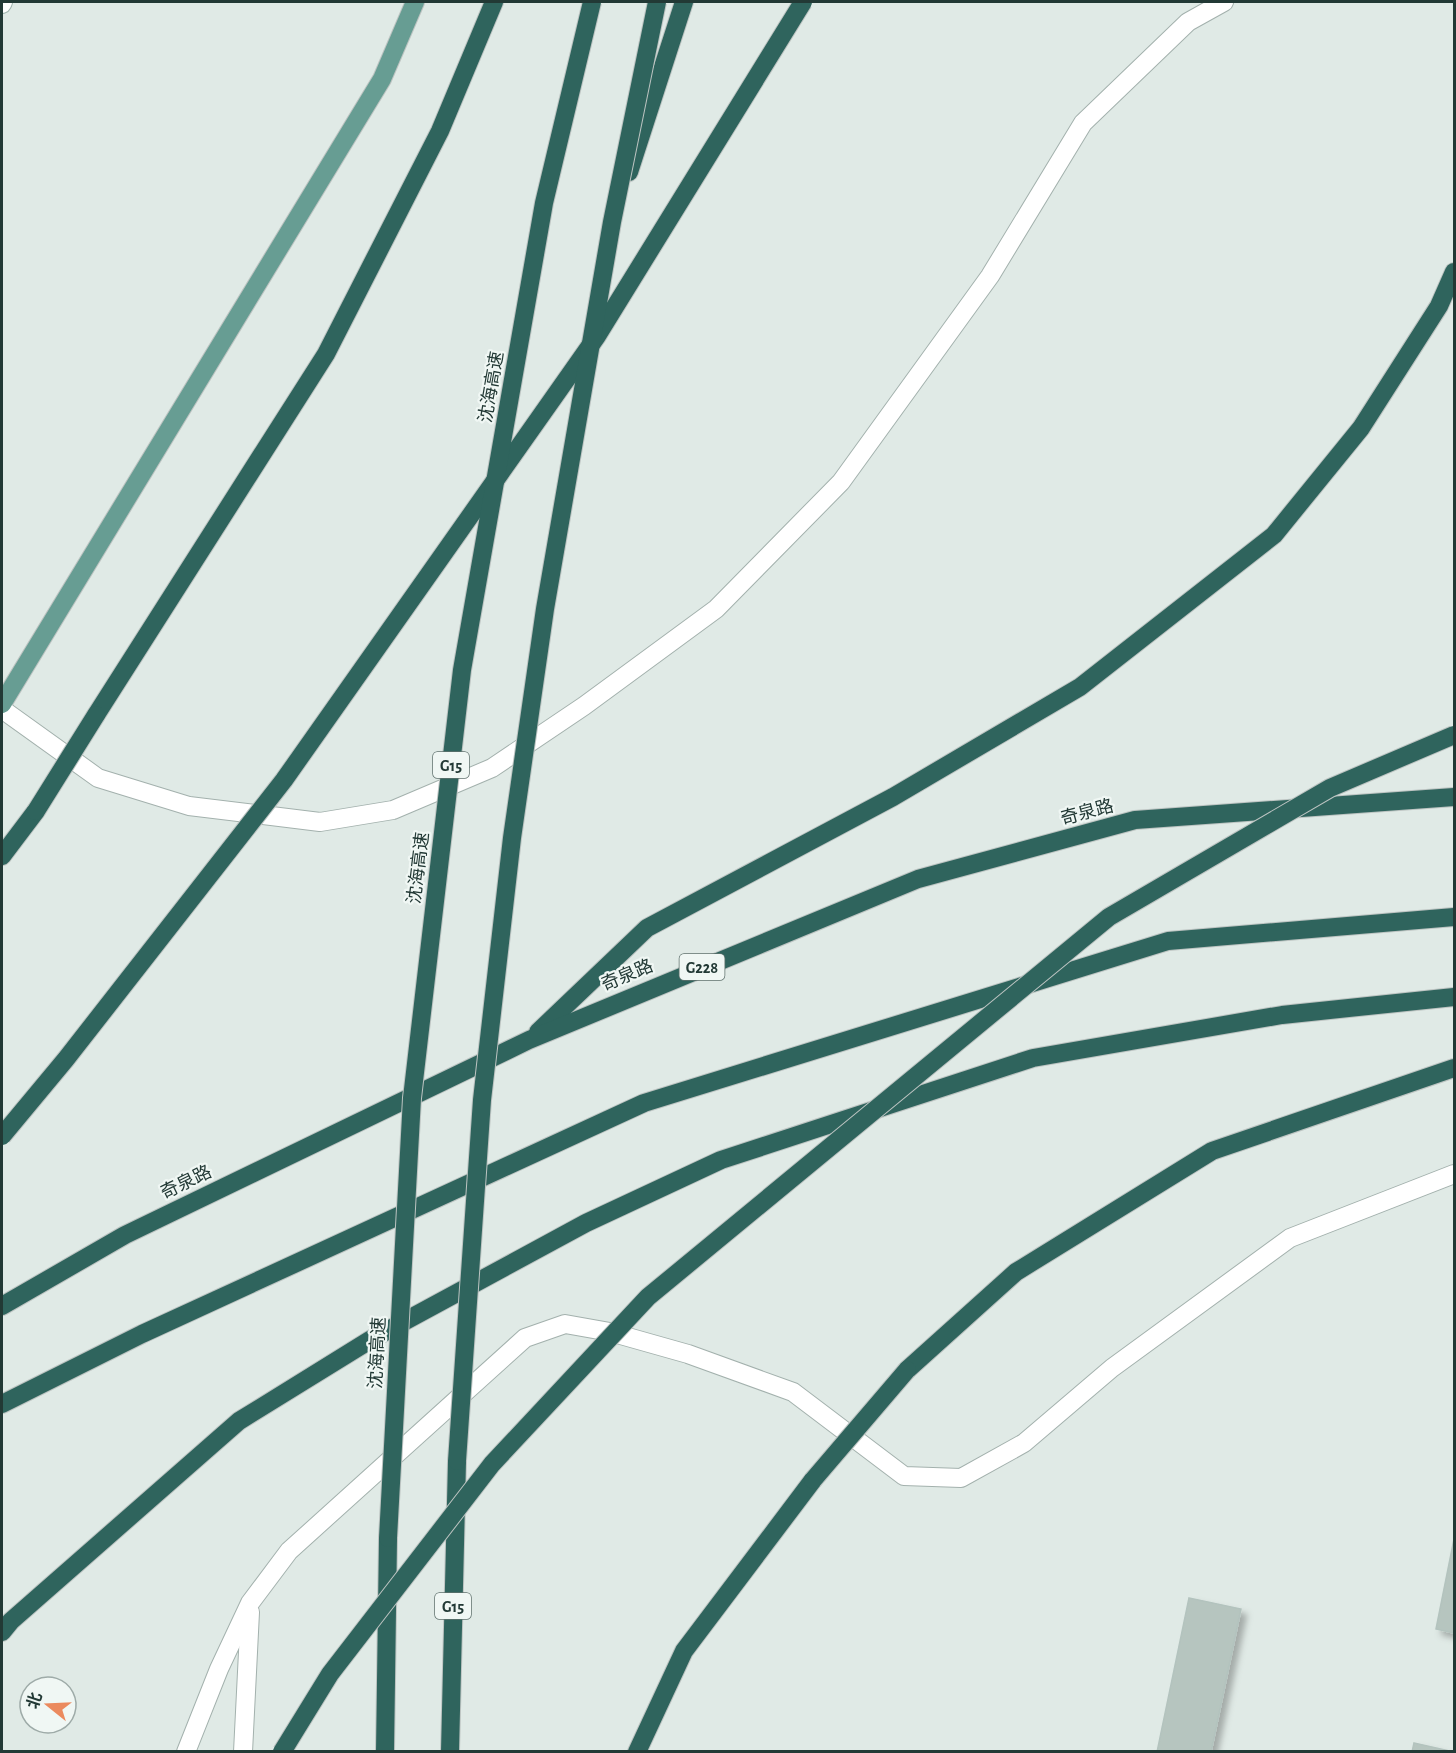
<svg xmlns="http://www.w3.org/2000/svg" width="1456" height="1753" viewBox="0 0 1456 1753" font-family="'Alegreya Sans','Noto Sans SC',sans-serif">
<style>
.building{fill:#b6c5bf;stroke:#b3c3be;stroke-width:1.5;filter:url(#shadow)}
.lines{fill:none;stroke-linecap:round;stroke-linejoin:round}
.street-casing{stroke:#a3b1ad;stroke-width:20}
.secondary-casing{stroke:#a0b5af;stroke-width:20}
.primary-casing{stroke:#bdc4c2;stroke-width:20}
.highway-casing{stroke:#bdc4c2;stroke-width:20}
.street{stroke:#fff;stroke-width:18}
.secondary{stroke:#fff;stroke-width:18}
.primary{stroke:#679d93;stroke-width:18}
.highway{stroke:#2f645d;stroke-width:18}
.highway-bridge-casing{stroke:#bdc4c2;stroke-width:20;stroke-linecap:butt}
.highway-bridge{stroke:#2f645d;stroke-width:18}
.labels{text-anchor:middle;stroke-width:4.5;stroke-linejoin:round;paint-order:stroke}
.shield{fill:#f0f7f4;stroke:#60726e;stroke-width:1.5}
.shield-label{font-size:16px;font-weight:bold;fill:#223935}
.street-label{font-size:18px;fill:#223935;stroke:#f0f7f4}
</style>
<defs>
<filter id="shadow"><feDropShadow dx="5.5" dy="5.5" stdDeviation="3" flood-color="#0004"/></filter>
</defs>
<rect width="100%" height="100%" fill="#e0eae6"/>
<g class="building">
<path d="M1454,1539v94l-18,-4z"/>
<path d="M1189,1598l52,11 -30,143h-54z"/>
<path d="M1414,1743l40,9h-42z"/>
</g>
<g class="lines">
<g class="street-casing">
<g id="street">
<path d="M2,709l96,69 91,28 131,16 73,-12 99,-42 92,-62 132,-97 125,-127 149,-206 93,-153 105,-101 36,-20"/>
<path d="M186,1752l33,-83 31,-66 39,-52 236,-213 40,-14 45,8 78,22 105,38 111,84 57,2 63,-35 88,-75 178,-130 164,-64"/>
<path d="M243,1752l7,-140"/>
</g>
</g>
<g class="secondary-casing">
<path id="secondary" d="M2,4l1,-2"/>
</g>
<g class="primary-casing">
<path id="primary" d="M2,704l380,-625 33,-77"/>
</g>
<g class="highway-casing">
<g id="highway">
<path d="M629,172l55,-170"/>
<path d="M96,715l230,-361 114,-223 54,-129"/>
<path d="M2,856l34,-45"/>
<path d="M538,1032l109,-104 246,-131 187,-110 194,-152 87,-107 78,-122 15,-34"/>
<path d="M2,1306l123,-71 404,-195 389,-161 217,-59 319,-23"/>
<path d="M907,1370l109,-98 196,-121 242,-83"/>
<path d="M2,1404l140,-70 502,-231 524,-162 286,-24"/>
<path d="M2,1632l9,-11 228,-200 131,-81 216,-117 135,-63 312,-102 249,-43 172,-18"/>
<path d="M385,1752l3,-214"/>
<path d="M450,1752l7,-291"/>
<path d="M637,1752l47,-101 129,-171"/>
</g>
</g>
<use href="#street" class="street"/>
<use href="#secondary" class="secondary"/>
<use href="#primary" class="primary"/>
<use href="#highway" class="highway"/>
<g class="highway-bridge-casing">
<g id="highway-bridge">
<path d="M36,811l60,-96"/>
<path d="M2,1136l64,-77 218,-279 313,-444 206,-334"/>
<path d="M457,1461l25,-361 30,-262 33,-229 67,-387 45,-220"/>
<path d="M813,1480l94,-110"/>
<path d="M388,1538l24,-440 50,-428 82,-467 48,-201"/>
<path d="M282,1752l48,-78 162,-210 156,-167 461,-380 221,-129 124,-53"/>
</g>
</g>
<use href="#highway-bridge" class="highway-bridge"/>
</g>
<g class="labels">
<g class="shield">
<rect x="433" y="752" width="36" height="26" rx="4.5"/>
<rect x="679.5" y="954" width="45" height="26" rx="4.5"/>
<rect x="435" y="1593" width="36" height="26" rx="4.5"/>
</g>
<g class="shield-label">
<text x="451" y="771">G15</text>
<text x="702" y="973">G228</text>
<text x="453" y="1612">G15</text>
</g>
<g class="street-label">
<text transform="translate(491 387) rotate(-80)" y="6">沈海高速</text>
<text transform="translate(1087 812) rotate(-15)" y="6">奇泉路</text>
<text transform="translate(418 868) rotate(-83)" y="6">沈海高速</text>
<text transform="translate(627 975) rotate(-23)" y="6">奇泉路</text>
<text transform="translate(186 1182) rotate(-26)" y="6">奇泉路</text>
<text transform="translate(377 1353) rotate(-87)" y="6">沈海高速</text>
</g>
</g>
<rect width="1456" height="1753" fill="none" stroke="#223935" stroke-width="6"/>
<g transform="translate(48 1705) rotate(288)"><circle r="28" fill="#f0f7f4" stroke="#9eaba8" stroke-width="1.5"/>
<path d="M0-4.5L10 22L0 15L-10 22Z" fill="#eb8a5e"/>
<text y="-9" font-size="16" font-weight="bold" text-anchor="middle" fill="#223935">北</text>
</g>
</svg>
